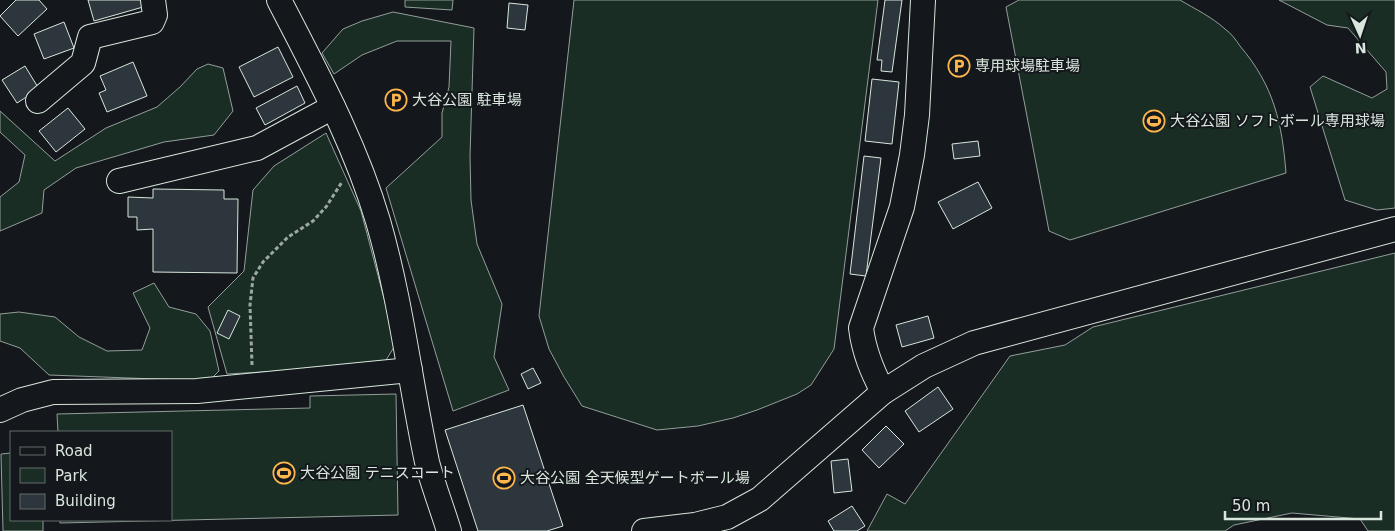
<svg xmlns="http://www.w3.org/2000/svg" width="1395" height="531" viewBox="0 0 1395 531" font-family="'DejaVu Sans','Noto Sans JP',sans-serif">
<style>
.green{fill:#1a2d24;stroke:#939e99}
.building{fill:#2c363c;stroke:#d8e6dc}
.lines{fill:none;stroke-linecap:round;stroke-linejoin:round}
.minor-casing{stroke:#d8e6dc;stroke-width:26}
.path{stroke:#9da8a2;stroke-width:3;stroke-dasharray:4 2.5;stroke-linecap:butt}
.minor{stroke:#14181c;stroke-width:24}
.labels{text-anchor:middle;stroke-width:4;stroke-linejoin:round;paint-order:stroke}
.poi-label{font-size:15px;fill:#d8e6dc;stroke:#14181c;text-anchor:start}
</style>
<rect width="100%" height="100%" fill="#14181c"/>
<g class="green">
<path d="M405,0h48l-1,10 -47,-3z"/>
<path d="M574,0h304l-44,349 -23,36 -14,9 -40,16 -24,8 -35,8 -41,4 -75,-24 -18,-29 -15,-28 -10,-33z"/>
<path d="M1019,0h161c15,9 32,17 45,29 6,4 11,11 15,17 34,40 42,77 46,127l-216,67 -21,-9 -43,-224z"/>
<path d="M1279,0h116v208l-18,2 -32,-10 -35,-113 13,-11 49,22 15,-9 -1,-17 -38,-44 -21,-3z"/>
<path d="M393,12l81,16 -4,128 1,44 6,44 25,60 -8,53 15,33 -56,21 -67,-223 56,-51v-24l7,-26 2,-46h-54l-35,14 -28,19 -12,-21 21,-24 19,-8z"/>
<path d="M208,64l15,4 10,43 -19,24 -50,7 -88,26 -32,22 -2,23 -42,18v-34l19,-15 6,-27 -25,-23v-21l55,50 51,-33 51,-21 23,-20 17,-18z"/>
<path d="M326,133l35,78 35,133 -13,21 -156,9 -19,-67 36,-36 9,-81 21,-24z"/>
<path d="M1395,253v278h-27l-8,-12 -68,-6 -58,12 -9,6h-358l20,-37 18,10 105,-148 55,-11 28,-18z"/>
<path d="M154,283l15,24 27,7 14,17 9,40 -10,10 -160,-6 -29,-27 -20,-7v-27l19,-2 36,5 24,20 28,14 35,-1 8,-22 -17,-35z"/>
<path d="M396,394l2,121 -338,8v-3h111v-88h-113l-1,-18 253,-6v-12z"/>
<path d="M11,453v67h32v11h-40l-2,-77z"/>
</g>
<g class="building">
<path d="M16,0h23l8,9 -29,27 -18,-20z"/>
<path d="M88,0h53l2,7 -49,14z"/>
<path d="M885,0h17l-10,72 -11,-1 1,-11h-5z"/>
<path d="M509,3l19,2 -3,25 -18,-2z"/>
<path d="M64,22l10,26 -30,11 -10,-25z"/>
<path d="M278,47l15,30 -39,20 -15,-30z"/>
<path d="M133,62l14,34 -40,16 -8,-19 7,-3 -6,-14z"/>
<path d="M25,66l14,23 -22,14 -15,-23z"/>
<path d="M872,79l27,3 -7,62 -27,-3z"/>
<path d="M297,86l8,17 -40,22 -9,-17z"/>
<path d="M68,108l17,21 -29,23 -17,-21z"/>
<path d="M978,141l2,15 -26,3 -2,-15z"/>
<path d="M864,156l17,2 -15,118 -16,-2z"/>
<path d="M978,182l14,26 -39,21 -15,-27z"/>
<path d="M153,189l71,1v9h14l-1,74 -84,-1v-43l-16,1v-13h-9v-20l25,1z"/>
<path d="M228,310l12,6 -11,23 -12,-6z"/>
<path d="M928,316l6,22 -32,9 -6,-22z"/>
<path d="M533,368l8,15 -13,6 -7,-15z"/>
<path d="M938,387l15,22 -34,23 -14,-21z"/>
<path d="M523,405l40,121 -16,5h-69l-33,-101z"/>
<path d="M886,426l18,18 -25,24 -17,-18z"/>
<path d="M848,459l4,32 -18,2 -3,-32z"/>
<path d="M852,506l13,20 -8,5h-23l-6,-10z"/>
</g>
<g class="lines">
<g class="minor-casing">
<g id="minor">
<path d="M279,0c37,72 76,143 99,221 23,79 32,161 49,241 6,23 15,46 22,69"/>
<path d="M38,101l45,-38 7,-26 62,-15 3,-7 -2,-15"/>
<path d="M119,181l138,-33 76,-41"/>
<path d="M883,392c-11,-21 -19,-40 -22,-64l41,-121 10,-52 5,-40 6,-115"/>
<path d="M0,410l22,-10 31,-8 144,-1 213,-21"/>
<path d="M644,531l51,-6 32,-8 33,-18 123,-107 41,-26 50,-23 421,-114"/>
</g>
</g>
<path class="path" d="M252,365l-2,-60 3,-27 10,-16 25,-25 25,-16 13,-14 16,-25"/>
<use href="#minor" class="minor"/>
</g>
<defs>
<g id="parking-ring" transform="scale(1.125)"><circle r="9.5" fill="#14181c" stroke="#ffb74d" stroke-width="1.5"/><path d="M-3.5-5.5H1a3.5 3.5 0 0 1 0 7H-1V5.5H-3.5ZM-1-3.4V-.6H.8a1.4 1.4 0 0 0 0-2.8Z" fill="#ffb74d"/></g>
<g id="stadium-ring" transform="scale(1.125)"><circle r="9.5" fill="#14181c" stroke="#ffb74d" stroke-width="1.5"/><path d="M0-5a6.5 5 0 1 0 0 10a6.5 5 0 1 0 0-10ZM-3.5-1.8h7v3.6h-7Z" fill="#ffb74d"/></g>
</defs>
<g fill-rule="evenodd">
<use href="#parking-ring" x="959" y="66"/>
<use href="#parking-ring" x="396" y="100"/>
<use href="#stadium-ring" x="1154" y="121"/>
<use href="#stadium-ring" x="284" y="473"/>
<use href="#stadium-ring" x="504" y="478"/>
</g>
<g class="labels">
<g class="poi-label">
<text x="975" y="71">専用球場駐車場</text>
<text x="412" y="105">大谷公園 駐車場</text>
<text x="1170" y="126">大谷公園 ソフトボール専用球場</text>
<text x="300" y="478">大谷公園 テニスコート</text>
<text x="520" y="483">大谷公園 全天候型ゲートボール場</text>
</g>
</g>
<rect x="10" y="431" width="162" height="90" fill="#14181c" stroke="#626a69"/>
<rect x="20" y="447" width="25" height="8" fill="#14181c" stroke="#626a69"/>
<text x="55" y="456" font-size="15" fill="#d8e6dc">Road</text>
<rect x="20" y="468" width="25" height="15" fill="#1a2d24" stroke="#626a69"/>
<text x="55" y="481" font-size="15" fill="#d8e6dc">Park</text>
<rect x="20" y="494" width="25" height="15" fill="#2c363c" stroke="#626a69"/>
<text x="55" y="506" font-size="15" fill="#d8e6dc">Building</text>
<g transform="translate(1360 35) rotate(177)" stroke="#14181c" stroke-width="4" paint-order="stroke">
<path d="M0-4L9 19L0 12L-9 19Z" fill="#d8e6dc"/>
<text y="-8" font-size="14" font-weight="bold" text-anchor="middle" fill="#d8e6dc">N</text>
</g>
<path d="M1225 511v8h156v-8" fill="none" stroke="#d8e6dc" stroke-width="2.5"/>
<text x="1232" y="511" font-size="15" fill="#d8e6dc" stroke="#14181c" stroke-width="4" paint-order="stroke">50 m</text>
</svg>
